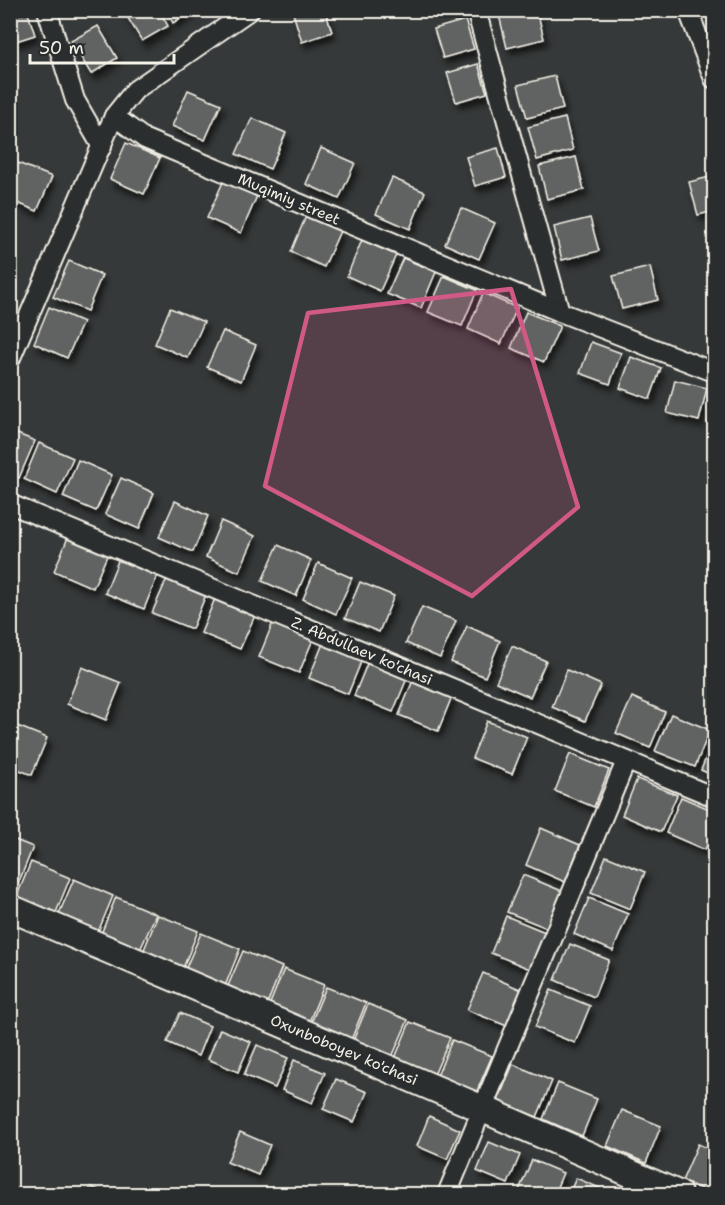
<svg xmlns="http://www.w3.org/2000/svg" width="725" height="1205" viewBox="0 0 725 1205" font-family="'Shantell Sans',sans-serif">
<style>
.building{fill:#616362;stroke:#f4f1e8;stroke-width:1.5;filter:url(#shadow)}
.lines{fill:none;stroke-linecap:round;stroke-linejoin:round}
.street-casing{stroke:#f4f1e8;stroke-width:22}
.secondary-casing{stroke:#f4f1e8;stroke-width:30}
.street{stroke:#2a2d2e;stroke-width:18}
.secondary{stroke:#2a2d2e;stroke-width:26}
.marked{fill:#d15985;fill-opacity:0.2;stroke:#d15985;stroke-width:4.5;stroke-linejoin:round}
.labels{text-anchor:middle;stroke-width:5;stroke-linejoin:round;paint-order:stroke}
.street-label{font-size:15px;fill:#f4f1e8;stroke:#2a2d2e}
</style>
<defs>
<filter id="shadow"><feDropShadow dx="3.5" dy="6" stdDeviation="3" flood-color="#0009"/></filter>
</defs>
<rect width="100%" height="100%" fill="#363939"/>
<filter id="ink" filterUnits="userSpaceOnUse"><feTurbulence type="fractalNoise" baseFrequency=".0167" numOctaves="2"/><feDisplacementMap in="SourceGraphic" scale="12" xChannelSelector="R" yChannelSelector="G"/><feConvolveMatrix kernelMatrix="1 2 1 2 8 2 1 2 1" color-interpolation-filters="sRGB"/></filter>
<g filter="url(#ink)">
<g class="building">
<path d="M10,10h17l8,25 -25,8z"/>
<path d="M123,10h36l9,16 -26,15z"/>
<path d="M166,10h28l-21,13z"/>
<path d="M292,10h33l7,22 -30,10z"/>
<path d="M517,10h20l7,29 -37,9 -8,-33z"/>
<path d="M465,20l9,29 -31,9 -9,-29z"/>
<path d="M98,26l19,32 -26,16 -20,-33z"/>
<path d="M478,64l9,29 -31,9 -9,-29z"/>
<path d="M555,76l8,33 -36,9 -9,-33z"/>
<path d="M188,90l33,14 -16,36 -33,-14z"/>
<path d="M252,118l34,15 -16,36 -34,-15z"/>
<path d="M565,118l8,32 -36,10 -9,-33z"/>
<path d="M126,143l34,15 -16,36 -34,-15z"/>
<path d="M321,148l34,15 -16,36 -33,-15z"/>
<path d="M498,148l8,29 -31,9 -9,-29z"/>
<path d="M576,157l8,33 -37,9 -8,-33z"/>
<path d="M18,163l34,14 -15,34 -27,-11v-19z"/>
<path d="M714,176v35l-16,4 -9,-33z"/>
<path d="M392,178l33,14 -15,37 -34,-15z"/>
<path d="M223,182l34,14 -16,37 -34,-15z"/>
<path d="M461,208l34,15 -16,36 -34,-15z"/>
<path d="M306,216l34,15 -16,36 -33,-15z"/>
<path d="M590,218l9,33 -37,9 -8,-33z"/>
<path d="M362,240l34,15 -16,36 -33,-15z"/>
<path d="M403,258l33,14 -15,36 -34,-14z"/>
<path d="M69,261l33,14 -15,36 -34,-14z"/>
<path d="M650,267l8,33 -36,9 -9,-33z"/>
<path d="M444,276l33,14 -15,36 -34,-14z"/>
<path d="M483,293l34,15 -16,36 -33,-15z"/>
<path d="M49,307l34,15 -16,36 -33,-15z"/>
<path d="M170,308l34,14 -16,36 -33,-14z"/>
<path d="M526,312l34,14 -16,36 -33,-14z"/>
<path d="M223,331l33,14 -15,36 -34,-14z"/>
<path d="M591,342l30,11 -11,31 -30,-11z"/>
<path d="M631,357l30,11 -11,31 -30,-11z"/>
<path d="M675,380l32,8 -8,33 -32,-8z"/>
<path d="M714,400v25l-6,-1z"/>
<path d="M10,431l25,10 -16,37 -9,-4z"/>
<path d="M39,443l34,15 -16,36 -33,-15z"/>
<path d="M78,460l34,15 -16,36 -33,-14z"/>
<path d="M121,478l33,15 -15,36 -34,-15z"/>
<path d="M175,501l33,15 -15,36 -34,-15z"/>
<path d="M221,521l34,15 -16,36 -33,-15z"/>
<path d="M69,535l40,16 -16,37 -39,-17z"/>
<path d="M278,545l33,15 -15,36 -34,-15z"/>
<path d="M120,556l39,16 -15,37 -39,-16z"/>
<path d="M318,563l34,15 -16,36 -33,-15z"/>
<path d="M168,576l39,16 -15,37 -40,-16z"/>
<path d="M360,582l34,14 -15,36 -34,-14z"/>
<path d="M216,596l40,17 -16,36 -39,-16z"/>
<path d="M422,607l34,14 -16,37 -34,-15z"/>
<path d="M274,620l40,17 -15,36 -40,-16z"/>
<path d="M467,626l33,15 -15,36 -34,-15z"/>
<path d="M324,641l39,16 -15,37 -39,-16z"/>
<path d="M512,646l34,15 -16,36 -34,-15z"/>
<path d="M369,659l39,17 -15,36 -39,-16z"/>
<path d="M82,667l39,16 -15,37 -39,-16z"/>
<path d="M567,670l34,15 -16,36 -33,-14z"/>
<path d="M414,678l39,16 -15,37 -39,-16z"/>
<path d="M632,697l33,15 -15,36 -34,-15z"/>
<path d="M671,714l39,16 -15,37 -40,-16z"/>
<path d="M487,721l40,16 -15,37 -40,-16z"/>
<path d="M10,723l37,15 -15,37 -22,-9z"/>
<path d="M714,738v38l-13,-6z"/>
<path d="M570,754l39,16 -15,37 -39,-16z"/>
<path d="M637,779l40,16 -16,37 -39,-17z"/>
<path d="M681,797l33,14v15l-9,24 -39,-17z"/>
<path d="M541,828l39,17 -15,37 -39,-17z"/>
<path d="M10,838l23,9 -15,37 -8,-3z"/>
<path d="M606,856l39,16 -15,37 -39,-16z"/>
<path d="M31,862l39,16 -15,37 -39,-17z"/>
<path d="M523,875l39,16 -15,37 -40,-16z"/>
<path d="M74,879l39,17 -15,36 -40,-16z"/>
<path d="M116,897l40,17 -16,36 -39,-16z"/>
<path d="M589,898l39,16 -15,37 -39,-17z"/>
<path d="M158,915l40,16 -15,37 -40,-16z"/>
<path d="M506,916l39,16 -15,37 -39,-16z"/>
<path d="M201,933l39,16 -15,37 -40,-16z"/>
<path d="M570,944l39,16 -15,37 -39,-17z"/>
<path d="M243,951l39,16 -15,37 -40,-16z"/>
<path d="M284,969l40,16 -15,37 -40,-16z"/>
<path d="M483,973l39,17 -15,36 -40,-16z"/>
<path d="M326,987l40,16 -15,37 -40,-17z"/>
<path d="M551,990l39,16 -15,37 -40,-16z"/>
<path d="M368,1004l40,16 -16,37 -39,-16z"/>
<path d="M180,1013l30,13 -12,30 -31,-14z"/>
<path d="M410,1022l40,16 -16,37 -39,-17z"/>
<path d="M220,1029l31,13 -13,30 -30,-13z"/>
<path d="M452,1040l40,16 -16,37 -39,-17z"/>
<path d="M257,1045l31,13 -13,30 -31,-13z"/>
<path d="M294,1060l31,13 -13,30 -30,-13z"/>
<path d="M513,1064l39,17 -15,36 -39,-16z"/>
<path d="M336,1079l31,13 -13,30 -31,-13z"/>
<path d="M558,1083l39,16 -15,37 -39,-17z"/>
<path d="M622,1110l39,16 -15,37 -39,-17z"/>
<path d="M429,1116l31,14 -13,29 -30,-13z"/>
<path d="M240,1132l30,13 -12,30 -31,-13z"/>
<path d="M489,1142l31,13 -12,29 -31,-13z"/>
<path d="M698,1144l16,7v43l-32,-13z"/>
<path d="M532,1160l31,13 -9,21h-23l-12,-4z"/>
<path d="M576,1178l31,13 -2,3h-36z"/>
<path d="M91,1187l18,7h-22z"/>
</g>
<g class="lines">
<g class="street-casing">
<g id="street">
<path d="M47,10l28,90 27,47"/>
<path d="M476,10l84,302"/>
<path d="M688,10l26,69"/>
<path d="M114,116l31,23 415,173 154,60"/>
<path d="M10,360l104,-244 21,-26 115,-80"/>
<path d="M10,504l704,293"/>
<path d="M447,1194l179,-433"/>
</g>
</g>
<g class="secondary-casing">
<path id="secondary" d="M10,908l473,201 195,85"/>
</g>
<use href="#street" class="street"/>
<use href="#secondary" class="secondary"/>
</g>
</g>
<path class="marked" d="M511,289l67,218 -106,89 -207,-110 43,-173z"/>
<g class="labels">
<g class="street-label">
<text transform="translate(289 199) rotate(23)" y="5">Muqimiy street</text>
<text transform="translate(362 651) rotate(23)" y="5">Z. Abdullaev ko'chasi</text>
<text transform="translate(344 1050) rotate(23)" y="5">Oxunboboyev ko'chasi</text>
</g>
</g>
<rect width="725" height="1205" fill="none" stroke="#2a2d2e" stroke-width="36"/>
<rect x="18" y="18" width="689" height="1169" fill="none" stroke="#f4f1e8" stroke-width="2" filter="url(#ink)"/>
<path d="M30 54v9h144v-9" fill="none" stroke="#f4f1e8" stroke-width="3"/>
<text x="39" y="54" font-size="18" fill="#f4f1e8" stroke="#2a2d2e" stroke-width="4.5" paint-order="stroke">50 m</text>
</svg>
